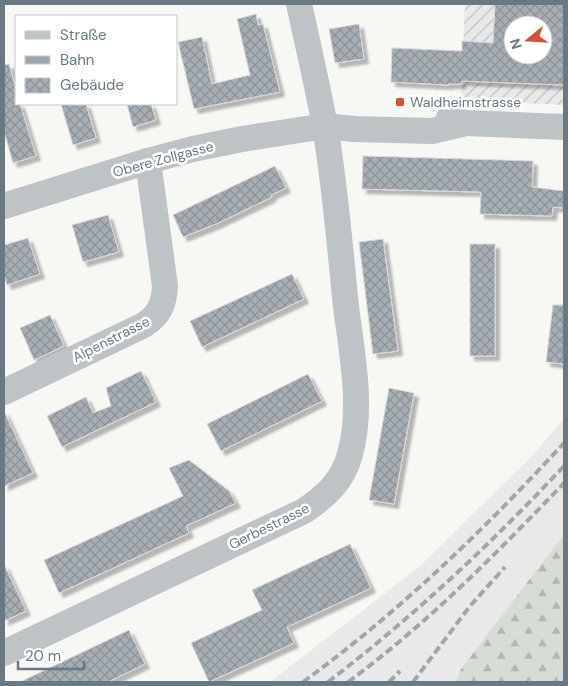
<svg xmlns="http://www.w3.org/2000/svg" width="568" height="686" viewBox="0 0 568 686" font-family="'DM Sans',sans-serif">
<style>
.built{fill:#e8e9e8}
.industrial{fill:url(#industrial-furrows);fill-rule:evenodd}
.forest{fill:url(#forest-firs)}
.building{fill:url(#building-cross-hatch);stroke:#d9d9d7;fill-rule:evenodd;filter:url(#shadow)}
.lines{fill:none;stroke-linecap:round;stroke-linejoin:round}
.minor{stroke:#bec3c6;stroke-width:26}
.rail{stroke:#a0a7ac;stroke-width:4;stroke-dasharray:8 4;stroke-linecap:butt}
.poi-dot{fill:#da4f31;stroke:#fff;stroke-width:2}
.labels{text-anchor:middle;stroke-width:5;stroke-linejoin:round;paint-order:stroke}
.poi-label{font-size:14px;fill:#687984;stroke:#fff;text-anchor:start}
.street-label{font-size:14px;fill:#687984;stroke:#fff}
</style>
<defs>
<pattern id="industrial-furrows" width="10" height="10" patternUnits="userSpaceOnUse" patternTransform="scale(1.25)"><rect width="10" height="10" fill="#e8e9e8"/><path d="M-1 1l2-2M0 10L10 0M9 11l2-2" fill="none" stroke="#c0c2c2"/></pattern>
<pattern id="forest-firs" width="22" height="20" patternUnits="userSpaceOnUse" patternTransform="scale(1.25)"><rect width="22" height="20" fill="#d7dcd4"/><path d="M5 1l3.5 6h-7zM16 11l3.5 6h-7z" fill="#b2b7b2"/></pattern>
<pattern id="building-cross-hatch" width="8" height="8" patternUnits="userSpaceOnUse" patternTransform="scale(1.25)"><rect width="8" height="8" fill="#a6aeb4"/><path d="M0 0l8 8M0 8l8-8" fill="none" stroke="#8b9298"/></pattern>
<filter id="shadow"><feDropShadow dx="4.5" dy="4.5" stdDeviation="1" flood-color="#0004"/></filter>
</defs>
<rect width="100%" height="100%" fill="#f7f7f4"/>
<path class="built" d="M564,419v115l-103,135 -6,13h-185l149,-115 113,-111z"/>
<path class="industrial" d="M465,4h99v101l-103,-5zM513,25h30v30h-30z"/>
<path class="forest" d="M564,534v148h-109l6,-13z"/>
<g class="building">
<path d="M495,4h69v81l-102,-4v3h-14l1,1 -58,-3 1,-34 70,3v-10l31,2zM513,25h30v30h-30z"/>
<path d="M256,14l2,11 5,-1 17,68 -86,17 -16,-67 24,-5 10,47 38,-9 -13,-56z"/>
<path d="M359,24l5,35 -29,4 -6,-34z"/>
<path d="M9,64l7,26v14h4l16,52 -23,7 -9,-32v-66z"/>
<path d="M61,104h25l10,34 -23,7z"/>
<path d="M127,104h24l5,16 -23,7z"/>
<path d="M363,156l170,5 -1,26 32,4v17l-11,-1 -1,9 -72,-2 1,-22 -119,-3z"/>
<path d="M275,166l11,22 -15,7 1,2 -56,27 -33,13 -10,-22z"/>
<path d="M108,215l11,37 -36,10 -11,-37z"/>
<path d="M28,238l12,36 -33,11 -3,-10v-30z"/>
<path d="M383,239l15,112 -25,3 -14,-112z"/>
<rect x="470" y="244" width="25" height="112"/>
<path d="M292,274l12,25 -102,48 -12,-26z"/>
<path d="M553,305h11v59l-18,-2z"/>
<path d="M50,315l14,31 -30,14 -14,-32z"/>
<path d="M141,371l15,31 -94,45 -15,-31 39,-19 7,16 18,-7 -5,-18z"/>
<path d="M308,374l14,27 -101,50 -14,-27z"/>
<path d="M389,388l25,5 -20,111 -25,-4z"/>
<path d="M4,411l29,62 -29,13z"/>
<path d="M189,460l40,31 7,12 -50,23 3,7 -130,60 -15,-33 139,-64 -14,-28z"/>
<path d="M350,544l21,44 -84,39 7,16 -85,39 -18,-39 71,-33 -10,-20z"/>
<path d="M4,564l22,47 -22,10z"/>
<path d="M129,630l16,34 -37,18h-88z"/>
</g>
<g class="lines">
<g class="minor">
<path d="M449,118l17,5 98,4"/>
<path d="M4,206l144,-45 45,-12 49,-10 83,-13 29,3 78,2 34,-8"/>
<path d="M4,392l140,-67c15,-10 20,-20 21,-39l-17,-125"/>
<path d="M4,653l300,-142c22,-15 39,-30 46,-57 13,-45 2,-101 -4,-147 -6,-60 -11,-121 -21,-181 -8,-41 -17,-82 -26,-122"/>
</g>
<g class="rail">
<path d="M303,682c96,-70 181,-152 261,-239"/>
<path d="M328,682c85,-65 163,-138 236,-216"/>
<path d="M348,682c79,-58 148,-128 216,-199"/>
<path d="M389,682l11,-11"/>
<path d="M413,682l57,-76 35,-39"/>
</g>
</g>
<rect class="poi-dot" x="395" y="97" width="10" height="10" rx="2.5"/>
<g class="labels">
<g class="poi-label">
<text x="410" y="107">Waldheimstrasse</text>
</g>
<g class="street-label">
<text transform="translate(163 159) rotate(-15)" y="5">Obere Zollgasse</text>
<text transform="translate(111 339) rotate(-27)" y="5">Alpenstrasse</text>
<text transform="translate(269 526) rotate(-26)" y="5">Gerbestrasse</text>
</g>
</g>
<rect width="568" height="686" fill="none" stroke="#687984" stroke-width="10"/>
<rect x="15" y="15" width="162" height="90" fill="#ffffff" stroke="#c3c9ce"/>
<rect x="25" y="31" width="25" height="8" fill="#bec3c6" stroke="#c3c9ce"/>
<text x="60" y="40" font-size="15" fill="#687984">Straße</text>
<rect x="25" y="56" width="25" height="8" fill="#a0a7ac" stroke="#c3c9ce"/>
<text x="60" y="65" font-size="15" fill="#687984">Bahn</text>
<rect x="25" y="78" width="25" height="15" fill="url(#building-cross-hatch)" stroke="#c3c9ce"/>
<text x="60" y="90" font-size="15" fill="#687984">Gebäude</text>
<g transform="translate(528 40) rotate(252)"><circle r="24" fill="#ffffff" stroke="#c3c9ce"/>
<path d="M0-4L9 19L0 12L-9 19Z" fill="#da4f31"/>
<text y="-8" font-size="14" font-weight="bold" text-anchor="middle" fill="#687984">N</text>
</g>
<path d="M18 661v8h66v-8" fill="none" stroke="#687984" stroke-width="2.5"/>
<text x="25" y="661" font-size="15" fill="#687984" stroke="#ffffff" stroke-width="4" paint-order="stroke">20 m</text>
</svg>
